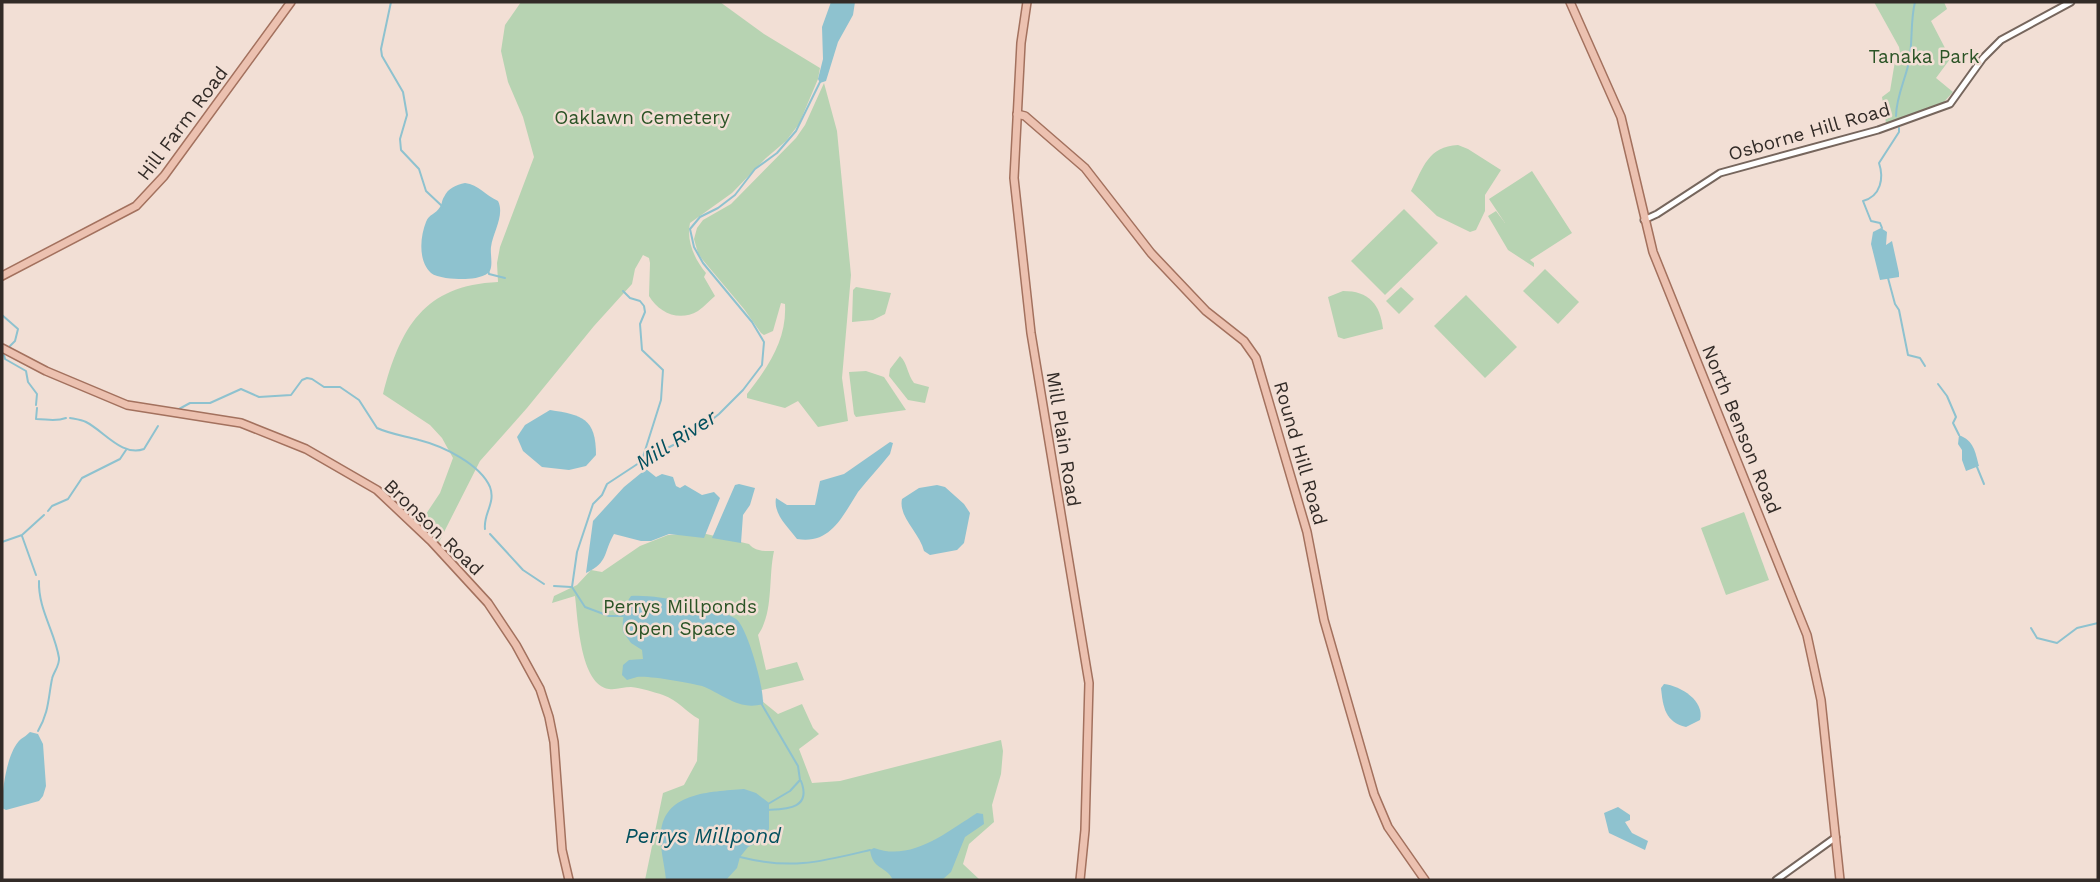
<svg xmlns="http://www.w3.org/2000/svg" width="2100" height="882" viewBox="0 0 2100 882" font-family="'Work Sans',sans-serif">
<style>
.green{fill:#b7d3b2}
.water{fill:#8ec2cf}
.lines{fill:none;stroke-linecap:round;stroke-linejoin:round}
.stream{stroke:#8ec2cf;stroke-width:2}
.minor-casing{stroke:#76665d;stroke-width:9}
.major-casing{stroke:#a3715e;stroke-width:10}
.minor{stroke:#fff;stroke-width:5}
.major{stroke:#ecc1b0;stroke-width:7}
.labels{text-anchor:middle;stroke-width:5;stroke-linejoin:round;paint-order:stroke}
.park-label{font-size:19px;fill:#2b5426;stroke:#f2dfd5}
.street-label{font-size:19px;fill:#322b27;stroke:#f2dfd5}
.water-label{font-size:21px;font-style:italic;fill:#02505e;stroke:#f2dfd5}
</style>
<rect width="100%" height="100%" fill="#f2dfd5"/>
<g class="green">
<path d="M521,2h199l44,32 56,34 -2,11 -19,45 -13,17 -20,17 -34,35 -42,30c-4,18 5,37 16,50l-2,4 11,19c-5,4 -11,11 -17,15 -19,11 -39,2 -49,-15l1,-33 -1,-5 -6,-3 -8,14 -3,15 -38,42 -67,82 -47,53 -41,81 -21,-16 22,-33 13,-35 -11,-20 -12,-13 -47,-31c17,-66 41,-109 115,-112l-1,-19 3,-16 34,-90 -11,-40 -15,-35 -7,-31 4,-26z"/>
<path d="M1874,2h70l3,7 -16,12 14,27 8,7 -17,23 17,14 -10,11 -57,20 -4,-26 8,-6 5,-30 6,-3 -2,-11z"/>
<path d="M824,83l13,48 14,144 -9,103 6,43 -30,6 -20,-26 -13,7 -38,-10v-4c21,-27 40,-54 38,-90l-4,-1 -8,28 -9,4 -3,-2 -17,-24 -42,-50 -4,-6 -4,-14 3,-11 6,-8 28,-16 65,-66 9,-13z"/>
<path d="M1458,145l10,4 33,21 -16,25v16l-9,19 -6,2 -33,-16 -26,-25c13,-25 17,-44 47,-46z"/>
<path d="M1532,171l40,62 -42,27 4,3v4l-26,-17 -20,-34 8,-5 9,12 -16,-24z"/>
<path d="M1404,209l34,34 -53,52 -34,-34z"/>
<path d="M1545,269l34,33 -21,22 -35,-33z"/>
<path d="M856,287l35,6 -6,21 -12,6 -21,2 1,-32z"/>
<path d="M1401,287l13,12 -15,15 -13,-13z"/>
<path d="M1343,291c26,0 37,13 40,38l-39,10 -6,-2 -10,-40z"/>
<path d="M1466,295l51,52 -32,31 -51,-52z"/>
<path d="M900,356c8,8 7,18 14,27l15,4 -4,16 -17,-3 -19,-24 1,-7z"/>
<path d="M866,371l18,6 22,33 -50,7 -2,-3 -5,-42z"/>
<path d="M1744,512l25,68 -43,15 -25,-67z"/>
<path d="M702,533l47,11c7,8 16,7 25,7 -6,27 0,61 -16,84l8,35 31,-8 7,18 -46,11 -1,6 21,17 24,-10 11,24 6,6 -20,15 13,34 28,-2 161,-41 2,11 -2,23 -9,31 2,17 -25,22 -6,20 17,16h-335l18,-87 21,-8 13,-24 2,-42c-13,-7 -21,-19 -36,-24 -9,-3 -22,-7 -32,-8 -7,0 -15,3 -22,2 -29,-4 -31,-70 -34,-93l-23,7 2,-7 23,-11 14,-15 11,2 38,-26 28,-11z"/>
</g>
<g class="water">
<path d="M831,2h24l-2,13 -15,27 -12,39 -6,2 -2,-4 5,-20 -1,-32z"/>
<path d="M465,183c14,2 20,12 33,18 7,14 -5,31 -7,46 -1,7 3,22 -3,26 -6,5 -18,6 -26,6 -8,0 -25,-1 -31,-6 -13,-12 -11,-36 -5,-51 3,-8 10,-8 14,-15 2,-2 2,-8 4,-10 4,-9 12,-12 21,-14z"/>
<path d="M1881,228l6,4 -1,13 6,-4 7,32v4l-19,3 -9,-36 2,-12z"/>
<path d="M550,410c32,5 46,8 46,45l-10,11 -17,4 -27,-3 -19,-16 -6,-14 8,-12z"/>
<path d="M1959,435c15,6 16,16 20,31l-13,5 -4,-11v-10l-4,-6z"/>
<path d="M890,442l3,1 -3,11c-10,13 -22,25 -32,38 -15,23 -27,53 -61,47 -9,-12 -24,-25 -21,-41l11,7h28l5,-24 24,-7z"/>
<path d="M646,469l10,8 6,-3 11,3 3,9 4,2 5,-3 17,10 12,-3 6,6 -16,40 -35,-4 -18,7h-10l-27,-7c-11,19 -5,28 -28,39l7,-52 31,-34z"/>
<path d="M739,484l16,4 -5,17 -7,10 -2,28 -29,-5 23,-53z"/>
<path d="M937,485l8,2 19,17 6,9 -6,30 -7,7 -27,5 -6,-4c-4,-18 -26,-34 -22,-52l17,-11z"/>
<path d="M631,596c24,-2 85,10 105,23 11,7 29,71 27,85 -24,7 -40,-10 -61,-18 -11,-3 -55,-11 -65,-9 -3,1 -7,2 -10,3l-5,-5 1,-10 6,-5 14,-1 -1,-9 -11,-7 -8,-11c-1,-11 1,-27 8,-36z"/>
<path d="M1664,684c17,2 41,17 36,36l-14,7c-21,-5 -23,-20 -25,-39z"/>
<path d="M30,732l8,2 5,10 3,42 -3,10 -4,5 -33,9 -4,-2c0,-18 5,-57 19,-69 3,-2 6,-4 9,-7z"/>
<path d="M744,789l12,4 13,10v26l-10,13 -11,5 -8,10 -3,11 -11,12h-60c-1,-13 -5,-26 -5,-39 -3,-49 48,-49 83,-52z"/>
<path d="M1618,807l12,8v5l-5,2 7,11 16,8 -3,9 -36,-17 -5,-20z"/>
<path d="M977,813l6,1 1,10 -19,13 -14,35 -9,8h-49c-7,-15 -20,-9 -23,-30l4,-2c37,14 73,-16 103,-35z"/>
</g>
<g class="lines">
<g class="stream">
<path d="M391,2l-10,47 1,7 21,36 4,23 -7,24 1,11 18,19 7,22 17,16"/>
<path d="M1896,116c0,-18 9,-36 13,-54 4,-20 1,-40 6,-60"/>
<path d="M1882,228l-2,-5 -9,-2 -8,-20c18,-5 21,-23 16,-38l20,-31v-4"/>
<path d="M488,270l1,4 16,4"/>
<path d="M1888,278l7,26 4,6 9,45 12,3 5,8"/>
<path d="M623,291l7,7 10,3 4,5 1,6 -5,12 2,26 21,20 -2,30 -19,60"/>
<path d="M2,315l16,14 -3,12 -6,6"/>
<path d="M4,355l1,4 21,12 2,11 9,12 -1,11"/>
<path d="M1938,384l9,12 9,21 -3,6 6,12"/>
<path d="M37,408l-1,11c11,0 19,3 30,-1"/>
<path d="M179,409l11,-6h20l31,-14 18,8 32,-2 11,-15 5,-2 5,1 12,8h16l19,13 18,28c13,6 28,8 42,12 24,6 61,24 71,47 6,16 -7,27 -5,42"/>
<path d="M70,418c5,1 12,2 16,4 18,9 36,35 58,27l14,-23"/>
<path d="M1977,467l7,17"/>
<path d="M48,511l4,-5 16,-7 14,-21 38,-19 6,-9"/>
<path d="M490,534l33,36 21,14"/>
<path d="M22,536l14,39"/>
<path d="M2,542l20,-7 22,-20"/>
<path d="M554,586l17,1"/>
<path d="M623,616h-14l-24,-9 -13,-20 5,-35 16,-48 9,-9 5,-11 35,-23 51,-26 26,-21 24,-24 19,-25 2,-23 -12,-20 -49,-59 -9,-16 -4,-18 10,-12 18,-9 17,-13 20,-26 22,-16 19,-22 24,-49"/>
<path d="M2031,628l6,10 20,5 20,-15 21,-5"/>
<path d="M761,703l37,63 2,14 -10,11 -22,13"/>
<path d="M38,731c11,-19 10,-32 14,-52 1,-6 8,-14 7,-21 -4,-26 -21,-49 -20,-77"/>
<path d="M768,810c18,-1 44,-1 33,-29"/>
<path d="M740,857c52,13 80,5 130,-7"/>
</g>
<g class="minor-casing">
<g id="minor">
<path d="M1644,220l13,-6 63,-41 158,-43 72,-26 33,-46 18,-18 70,-38"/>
<path d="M1776,880l60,-43"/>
</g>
</g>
<g class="major-casing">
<g id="major">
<path d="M1027,2l-6,41 -7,135 17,155 58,350 -4,147 -5,50"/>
<path d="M1570,2l51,115 32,135 154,383 14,65 19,180"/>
<path d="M1017,114l8,2 60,52 66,85 55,58 38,30 12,17 51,174 17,88 50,174 14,33 37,53"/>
<path d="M2,276l134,-70 28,-30 127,-174"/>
<path d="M2,348l44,23 81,34 114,18 65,26 71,41 54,51 57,62 28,42 24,44 9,28 5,25 8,108 7,30"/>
</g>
</g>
<use href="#minor" class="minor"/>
<use href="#major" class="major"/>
</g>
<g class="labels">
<g class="park-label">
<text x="1924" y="63">Tanaka Park</text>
<text x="642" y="124">Oaklawn Cemetery</text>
<text x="680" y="613">Perrys Millponds<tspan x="680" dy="22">Open Space</tspan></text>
</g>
<g class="street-label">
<text transform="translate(182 123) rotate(-53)" y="7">Hill Farm Road</text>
<text transform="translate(1809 131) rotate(-16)" y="7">Osborne Hill Road</text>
<text transform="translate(1742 429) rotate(68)" y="7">North Benson Road</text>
<text transform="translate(1064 439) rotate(81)" y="7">Mill Plain Road</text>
<text transform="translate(1301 453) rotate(74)" y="7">Round Hill Road</text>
<text transform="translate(434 527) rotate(44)" y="7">Bronson Road</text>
</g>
<g class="water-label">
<text transform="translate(676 440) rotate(-33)" y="7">Mill River</text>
<text x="703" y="843">Perrys Millpond</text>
</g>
</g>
<rect width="2100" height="882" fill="none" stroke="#322b27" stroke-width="7"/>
</svg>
